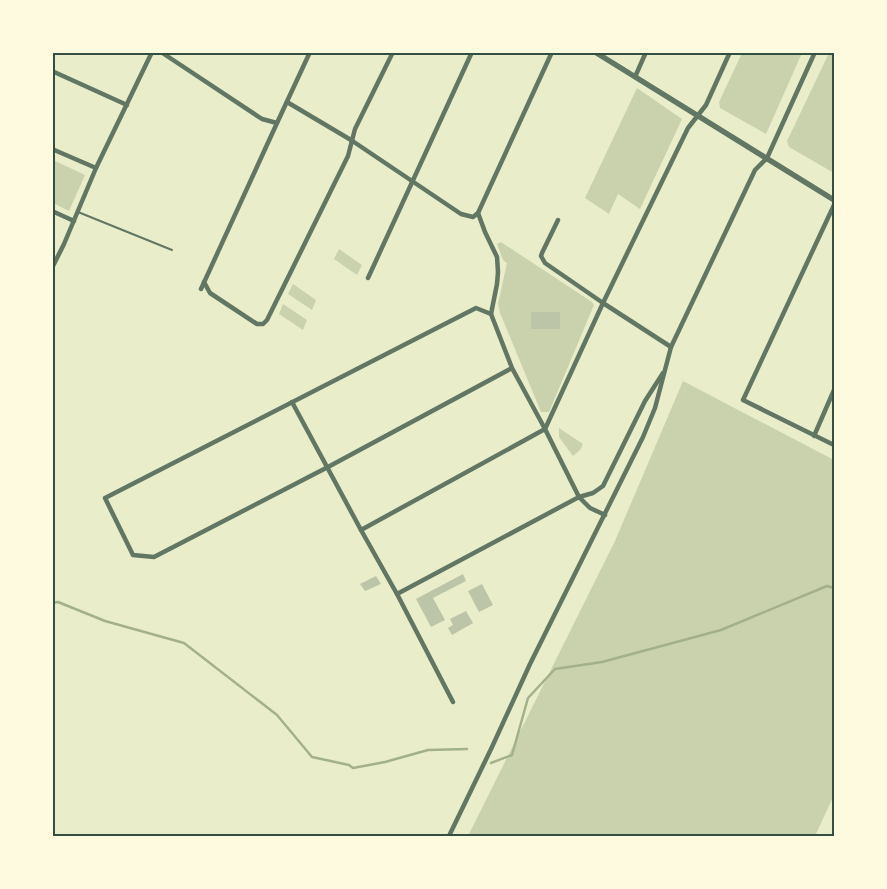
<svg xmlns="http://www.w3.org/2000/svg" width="887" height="889" viewBox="0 0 887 889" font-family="Manrope,sans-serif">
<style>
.green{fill:#cad2ad}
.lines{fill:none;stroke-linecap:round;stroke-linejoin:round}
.stream{stroke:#a3b18a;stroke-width:2.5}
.building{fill:#bcc5a7}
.service{stroke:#617663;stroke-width:2}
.minor{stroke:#617663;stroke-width:4.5}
.tertiary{stroke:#617663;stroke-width:5.5}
.neatline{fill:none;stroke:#344e41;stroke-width:2}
</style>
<rect width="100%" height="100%" fill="#e9edc9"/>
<g class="green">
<path d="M742,53h60l-36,81 -46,-26 -1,-6z"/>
<path d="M829,53h5v120l-45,-26 -2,-6z"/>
<path d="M637,88l45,31 -42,90 -22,-15 -9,20 -24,-16z"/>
<path d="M53,160l32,15 -16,36 -16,-8z"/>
<path d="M501,242l91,60 2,3 -45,107h-8l-41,-99 -2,-9 9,-41 -4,-3 -6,-16z"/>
<path d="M339,249l23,16 -5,10 -23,-16z"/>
<path d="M293,284l23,16 -4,10 -24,-16z"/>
<path d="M283,304l24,16 -4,10 -24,-16z"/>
<path d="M683,381l151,79v335l-19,41h-347l147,-295z"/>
<path d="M559,428l24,16 -3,6 -7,6 -14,-19z"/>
</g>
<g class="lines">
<g class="stream">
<path d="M52,603l6,-1 47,19 79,22 93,72 35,42 37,8 4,3 32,-6 43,-12 39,-1"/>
<path d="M491,763l21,-8 16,-57 27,-29 47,-7 119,-32 106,-44 7,2"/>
</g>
</g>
<g class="building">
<rect x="531" y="312" width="29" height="17"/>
<path d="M463,574l3,7 -33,17 12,22 -14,7 -15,-28z"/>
<path d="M376,576l5,8 -16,7 -5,-7z"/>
<path d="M482,584l11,21 -14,7 -11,-21z"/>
<path d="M466,611l7,12 -21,12 -4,-7 5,-3 -3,-6z"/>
</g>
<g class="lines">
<path class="service" d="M78,212l94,38"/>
<g class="minor">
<path d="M161,52l101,67 15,4"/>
<path d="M52,71l75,34"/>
<path d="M635,77l11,-25"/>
<path d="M287,102l64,38 110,74 12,3 5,-4 74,-161"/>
<path d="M52,149l44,19"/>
<path d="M834,205l-91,195 91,45"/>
<path d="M52,211l22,10"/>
<path d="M478,213l7,19 12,25 1,15 -1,12 -6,30"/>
<path d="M558,220l-16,33 -1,3 4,7 58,40 68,44"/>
<path d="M52,268l12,-24 32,-76 56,-116"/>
<path d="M368,278l104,-226"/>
<path d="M204,282l6,11 47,31h6l4,-4 81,-164 7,-27 38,-77"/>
<path d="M201,289l76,-166 33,-71"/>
<path d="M512,368l-184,99 -174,90 -21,-2 -28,-57 371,-190 15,6 21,54 33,61 34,68 11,11 15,7"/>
<path d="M292,402l69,128 36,64 56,108"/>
<path d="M814,436l20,-46"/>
<path d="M361,530l184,-101 58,-126 85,-175 18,-23 24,-53"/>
<path d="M397,594l182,-97 14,-4 10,-7 42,-85 18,-28"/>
<path d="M449,836l43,-89 38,-83 113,-227 12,-29 16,-61 84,-177 12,-12 48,-106"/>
</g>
<path class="tertiary" d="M595,52l239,148"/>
</g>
<rect width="887" height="889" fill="none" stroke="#fefae0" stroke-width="108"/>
<rect x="54" y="54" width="779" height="781" class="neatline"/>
</svg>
